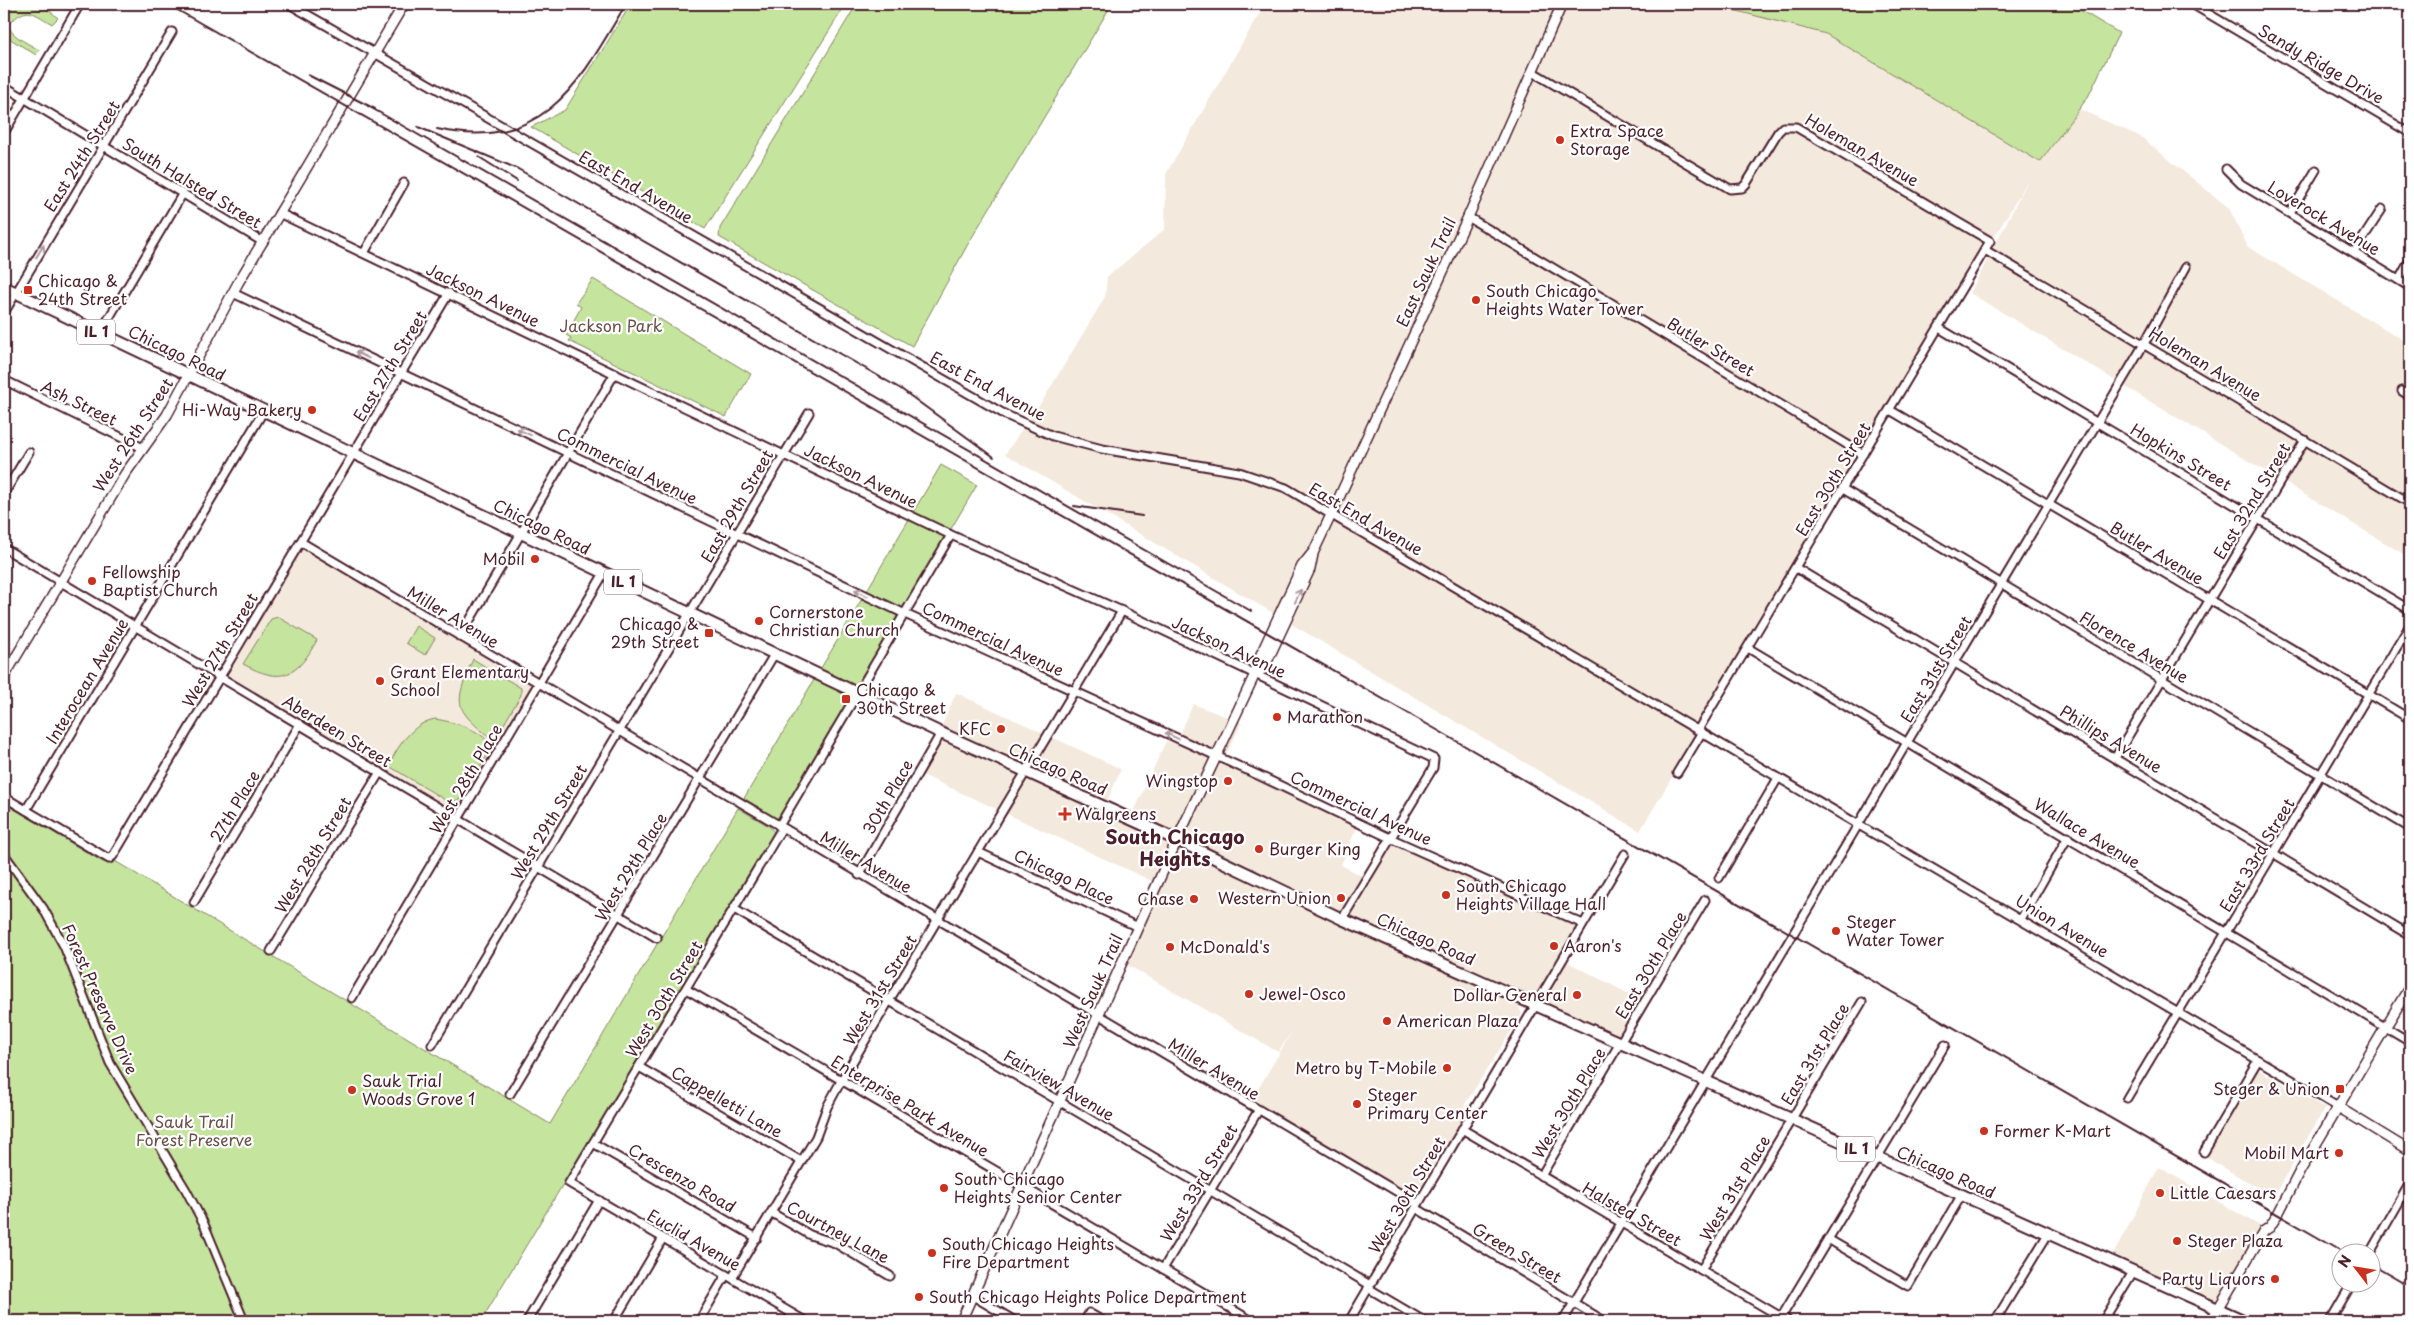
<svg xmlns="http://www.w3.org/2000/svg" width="2414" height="1325" viewBox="0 0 2414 1325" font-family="'Playpen Sans',sans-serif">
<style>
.built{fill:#f4e9dd}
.green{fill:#c5e49d;stroke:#888264}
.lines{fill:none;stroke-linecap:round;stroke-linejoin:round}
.street-casing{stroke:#4a1f2b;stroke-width:11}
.secondary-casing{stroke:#4a1f2b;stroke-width:12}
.primary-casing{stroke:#4a1f2b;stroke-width:14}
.street{stroke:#fff;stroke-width:7}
.secondary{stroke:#fff;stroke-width:9}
.primary{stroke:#fff;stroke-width:10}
.rail{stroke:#4a1f2b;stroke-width:2}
.oneway{stroke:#ae9aa0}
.poi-dot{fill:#c8321e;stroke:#fff;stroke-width:2}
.labels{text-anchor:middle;stroke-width:4.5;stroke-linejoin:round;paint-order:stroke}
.shield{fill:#fff;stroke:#80626b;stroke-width:1}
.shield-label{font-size:15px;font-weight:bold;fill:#4a1f2b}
.street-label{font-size:16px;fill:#4a1f2b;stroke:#fff}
.poi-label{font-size:16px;fill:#4a1f2b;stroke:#fff;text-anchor:start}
.park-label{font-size:16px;fill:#695048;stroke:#fff}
.quarter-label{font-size:19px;font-weight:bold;fill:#4a1f2b;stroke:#fff}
</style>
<rect width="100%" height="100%" fill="#fff"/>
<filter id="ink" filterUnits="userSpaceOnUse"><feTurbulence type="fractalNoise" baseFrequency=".02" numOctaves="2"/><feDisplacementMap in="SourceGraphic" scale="10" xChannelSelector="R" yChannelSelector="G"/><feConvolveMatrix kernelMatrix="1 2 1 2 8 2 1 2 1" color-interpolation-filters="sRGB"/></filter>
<g filter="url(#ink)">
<g class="built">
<path d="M1265,4h445l116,30 214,127 39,-52 62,28 88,71 19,39 162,97v214l-440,-265 59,-114 -389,652 -635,-377 38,-54 62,-103 2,-20 58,-48 1,-55z"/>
<path d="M302,547l233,138 -77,130 -233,-139z"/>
<path d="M956,693l165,76 -14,33 26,12 33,-73 10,3 17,-40 49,19 -17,33 135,64 -19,45 21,11 25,-44 203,90 -24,39 82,43 -28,45 -83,-37 -18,-5 3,7 -58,92 4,3 -54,90 -163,-98 42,-71 -15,22 -161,-93 35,-78 -238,-110 28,-46z"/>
<path d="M2258,1069l67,39 -52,89 -67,-40z"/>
<path d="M2159,1167l101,59 -43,75 -105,-44z"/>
</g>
<g class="green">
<path d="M22,4l21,1 15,13 -6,6c-22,-13 -24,-18 -44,0 2,12 20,19 31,26l-3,5 -32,-20v-26z"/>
<path d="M631,4h215l-141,225 -174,-102 34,-17z"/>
<path d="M857,4h255l-144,240 -56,102 -193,-109 1,-9z"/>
<path d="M1710,4h360l49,29 -31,64 -48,65 -214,-128z"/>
<path d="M593,279l158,95 -25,43 -157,-76 2,-3 -5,-3 15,-28 -5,-4z"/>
<path d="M941,465l36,20 -199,336 -35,-21z"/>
<path d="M278,617l39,23c-20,37 -35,45 -74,24l28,-45z"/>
<path d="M416,626l19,12 -10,17 -19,-12z"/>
<path d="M473,659l48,29v7l-27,46c-40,-33 -41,-34 -21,-82z"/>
<path d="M435,719c23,4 42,9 58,27l-32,53 -11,4 -61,-37c8,-20 24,-43 46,-47z"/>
<path d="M4,803l99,59 12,-1 435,263 188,-316 31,18 5,6 -293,489h-477z"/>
</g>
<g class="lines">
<g class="street-casing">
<g id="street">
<path d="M289,4l717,411 47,21 49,13 137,23 47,16 1052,619"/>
<path d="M2192,4l218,129"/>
<path d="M2408,4l2,1"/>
<path d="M1533,72l197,117 12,-1 4,-4 32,-52 5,-5h13l194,114 -292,489"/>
<path d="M4,86l259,156"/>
<path d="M4,133l76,-129"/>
<path d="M2226,169l15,15 169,103"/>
<path d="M279,213l672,322 171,76 312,148 -1,9 -91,151"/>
<path d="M2290,213l26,-43"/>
<path d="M1468,217l395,237"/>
<path d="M1985,250l425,253"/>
<path d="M2354,252l28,-43"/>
<path d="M364,253l40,-70"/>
<path d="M2399,280l11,-20"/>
<path d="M233,293l672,321 355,162 130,62 193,86"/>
<path d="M4,313l168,-281"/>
<path d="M1939,328l471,282"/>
<path d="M100,333l83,-140"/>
<path d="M4,380l139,68"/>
<path d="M2402,391l8,5"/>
<path d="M1890,410l520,309"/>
<path d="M1843,489l567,339"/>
<path d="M4,494l25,-42"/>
<path d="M301,542l1117,662"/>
<path d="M4,548l653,390"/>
<path d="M1796,568l614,367"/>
<path d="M460,637l155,-264"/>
<path d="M1748,648l662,394"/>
<path d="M2115,758l190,-318"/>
<path d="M1677,773l25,-41"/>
<path d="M4,797l105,62 4,-3 336,-563"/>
<path d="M26,810l237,-398"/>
<path d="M779,826l172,-291"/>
<path d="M782,828l-213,355 236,138"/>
<path d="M978,852l160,75"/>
<path d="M4,854l39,54 21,38 46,117 76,127 18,34 40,97"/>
<path d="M859,875l82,-142"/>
<path d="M1719,878l59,-100"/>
<path d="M194,902l106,-178"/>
<path d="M734,909l636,376"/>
<path d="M2021,919l47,-82"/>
<path d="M271,951l109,-179"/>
<path d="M686,989l566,332"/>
<path d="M352,998l252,-425"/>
<path d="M432,1045l377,-632"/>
<path d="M639,1067l162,94"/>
<path d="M510,1094l265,-441"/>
<path d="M2127,1098l283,-473"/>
<path d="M1462,1129l326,192"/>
<path d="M593,1143l164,95"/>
<path d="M2204,1152l54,-92"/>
<path d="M1541,1176l164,-276"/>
<path d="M1416,1208l188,113"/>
<path d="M772,1213l38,22 25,8 55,33"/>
<path d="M1828,1239l80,47 53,-90"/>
<path d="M2371,1251l39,-68"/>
<path d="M1163,1269l95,-158"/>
<path d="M1701,1270l161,-268"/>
<path d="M732,1278l84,-141 11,-30 14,-26 281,-470"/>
<path d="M1368,1288l56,33"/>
<path d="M973,1296l42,25"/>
<path d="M527,1321l72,-121"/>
<path d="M614,1321l49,-83"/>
<path d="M699,1321l27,-46"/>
<path d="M788,1321l4,-7"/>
<path d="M1085,1321l4,-8 14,8"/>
<path d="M1349,1321l276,-467"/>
<path d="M1563,1321l581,-977 42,-77"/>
<path d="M1779,1321l166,-276"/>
<path d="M1995,1321l53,-87"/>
<path d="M2103,1321l30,-49"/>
<path d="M2330,1321l18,-31"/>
</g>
</g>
<g class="secondary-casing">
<g id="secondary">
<path d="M1255,674l9,-6 46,-99 3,-15"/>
<path d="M4,677l121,-203 42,-59 71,-132 166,-279"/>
<path d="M2338,1107l72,44"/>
<path d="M961,1321l216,-481 78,-166 1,-9 46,-99 12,-15 17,-36 137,-298 94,-213"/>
<path d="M2211,1321l53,-90 6,-4 9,-15 21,-41 110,-185"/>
</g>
</g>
<g class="primary-casing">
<path id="primary" d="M4,287l937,446 236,107 165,79 903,402"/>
</g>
<use href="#street" class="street"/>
<use href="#secondary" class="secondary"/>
<use href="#primary" class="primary"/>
<g class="rail">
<path d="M167,4l1272,727 904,521"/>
<path d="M308,75l67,34"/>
<path d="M368,106l883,505"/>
<path d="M418,127l100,42 383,220 93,68"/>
<path d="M437,129c108,23 142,-46 189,-125"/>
<path d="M479,157l38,24"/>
<path d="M1074,506l68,10"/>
<path d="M2372,1264l38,22"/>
</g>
</g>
<defs><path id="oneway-shaft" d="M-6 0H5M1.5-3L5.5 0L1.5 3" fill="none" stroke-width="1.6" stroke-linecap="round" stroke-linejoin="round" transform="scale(1.25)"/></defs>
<g class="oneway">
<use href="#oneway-shaft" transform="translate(40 251) rotate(-59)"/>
<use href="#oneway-shaft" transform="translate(362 355) rotate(-154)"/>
<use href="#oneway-shaft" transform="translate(524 432) rotate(-155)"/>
<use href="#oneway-shaft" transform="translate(861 593) rotate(-154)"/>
<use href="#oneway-shaft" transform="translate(1298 596) rotate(-65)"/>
<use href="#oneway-shaft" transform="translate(1172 736) rotate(-155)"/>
</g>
</g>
<g class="poi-dot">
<circle cx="1560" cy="140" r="5"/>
<rect x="23" y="285" width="10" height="10" rx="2.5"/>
<circle cx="1476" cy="300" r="5"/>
<circle cx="312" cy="410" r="5"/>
<circle cx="535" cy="559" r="5"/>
<circle cx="92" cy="581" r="5"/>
<circle cx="759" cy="621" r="5"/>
<rect x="704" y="628" width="10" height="10" rx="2.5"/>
<circle cx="380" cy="681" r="5"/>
<rect x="841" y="694" width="10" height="10" rx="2.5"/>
<circle cx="1277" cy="717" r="5"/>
<circle cx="1001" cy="729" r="5"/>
<circle cx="1228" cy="781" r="5"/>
<path d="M1062.5 806.5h5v5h5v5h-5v5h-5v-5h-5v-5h5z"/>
<circle cx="1259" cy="849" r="5"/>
<circle cx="1446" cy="895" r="5"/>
<circle cx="1341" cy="898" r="5"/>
<circle cx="1194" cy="899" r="5"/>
<circle cx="1836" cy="931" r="5"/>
<circle cx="1554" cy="946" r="5"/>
<circle cx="1170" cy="947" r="5"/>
<circle cx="1249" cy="994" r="5"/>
<circle cx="1577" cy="995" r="5"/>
<circle cx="1387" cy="1021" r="5"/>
<circle cx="1447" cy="1068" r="5"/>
<rect x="2335" y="1084" width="10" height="10" rx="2.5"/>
<circle cx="352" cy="1090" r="5"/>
<circle cx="1357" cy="1104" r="5"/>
<circle cx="1984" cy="1131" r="5"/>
<circle cx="2339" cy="1153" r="5"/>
<circle cx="944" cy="1188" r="5"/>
<circle cx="2160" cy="1193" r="5"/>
<circle cx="2177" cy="1241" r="5"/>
<circle cx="932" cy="1253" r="5"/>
<circle cx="2275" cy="1279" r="5"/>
<circle cx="919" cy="1297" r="5"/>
</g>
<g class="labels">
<g class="shield">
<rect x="77" y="319.5" width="38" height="25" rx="4"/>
<rect x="604" y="569.5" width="38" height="25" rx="4"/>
<rect x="1837" y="1136.5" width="38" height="25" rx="4"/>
</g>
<g class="shield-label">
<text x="96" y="337">IL 1</text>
<text x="623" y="587">IL 1</text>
<text x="1856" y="1154">IL 1</text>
</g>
<g class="street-label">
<text transform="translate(2321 64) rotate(30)" y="6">Sandy Ridge Drive</text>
<text transform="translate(1862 150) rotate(30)" y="6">Holeman Avenue</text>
<text transform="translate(82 156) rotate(-58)" y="6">East 24th Street</text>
<text transform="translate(192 183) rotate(31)" y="6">South Halsted Street</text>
<text transform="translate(636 187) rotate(30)" y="6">East End Avenue</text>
<text transform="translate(2324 218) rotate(31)" y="6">Loverock Avenue</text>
<text transform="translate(1426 272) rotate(-65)" y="6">East Sauk Trail</text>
<text transform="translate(483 295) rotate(26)" y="6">Jackson Avenue</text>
<text transform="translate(1711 347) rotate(31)" y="6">Butler Street</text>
<text transform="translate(177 353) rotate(26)" y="6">Chicago Road</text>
<text transform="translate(2205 364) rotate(31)" y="6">Holeman Avenue</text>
<text transform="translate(390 366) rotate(-59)" y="6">East 27th Street</text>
<text transform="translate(988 386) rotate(28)" y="6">East End Avenue</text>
<text transform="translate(79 403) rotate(26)" y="6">Ash Street</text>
<text transform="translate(133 435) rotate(-57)" y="6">West 26th Street</text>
<text transform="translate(2181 457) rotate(31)" y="6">Hopkins Street</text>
<text transform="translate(627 466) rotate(26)" y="6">Commercial Avenue</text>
<text transform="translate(861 476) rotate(26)" y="6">Jackson Avenue</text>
<text transform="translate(1833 479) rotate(-59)" y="6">East 30th Street</text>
<text transform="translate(2252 501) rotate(-59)" y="6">East 32nd Street</text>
<text transform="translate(737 506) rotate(-60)" y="6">East 29th Street</text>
<text transform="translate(1366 519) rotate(30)" y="6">East End Avenue</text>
<text transform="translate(542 527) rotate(26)" y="6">Chicago Road</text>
<text transform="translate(2157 553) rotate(31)" y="6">Butler Avenue</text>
<text transform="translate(453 617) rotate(31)" y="6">Miller Avenue</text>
<text transform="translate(993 639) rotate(25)" y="6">Commercial Avenue</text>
<text transform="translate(1229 647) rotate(25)" y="6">Jackson Avenue</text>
<text transform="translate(2134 647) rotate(31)" y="6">Florence Avenue</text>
<text transform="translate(220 650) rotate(-59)" y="6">West 27th Street</text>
<text transform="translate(1936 669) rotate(-59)" y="6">East 31st Street</text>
<text transform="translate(87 681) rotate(-59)" y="6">Interocean Avenue</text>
<text transform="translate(337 731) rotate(31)" y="6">Aberdeen Street</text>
<text transform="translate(2111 739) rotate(31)" y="6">Phillips Avenue</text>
<text transform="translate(1058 769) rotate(24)" y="6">Chicago Road</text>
<text transform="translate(466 779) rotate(-59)" y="6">West 28th Place</text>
<text transform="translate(888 797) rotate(-60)" y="6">30th Place</text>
<text transform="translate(235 806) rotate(-59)" y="6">27th Place</text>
<text transform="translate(1361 808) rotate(25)" y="6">Commercial Avenue</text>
<text transform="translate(549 822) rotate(-59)" y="6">West 29th Street</text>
<text transform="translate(2087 833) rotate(31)" y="6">Wallace Avenue</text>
<text transform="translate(313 855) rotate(-59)" y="6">West 28th Street</text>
<text transform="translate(2257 855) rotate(-59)" y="6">East 33rd Street</text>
<text transform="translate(866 862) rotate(31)" y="6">Miller Avenue</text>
<text transform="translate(631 867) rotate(-59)" y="6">West 29th Place</text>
<text transform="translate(1064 877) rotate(25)" y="6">Chicago Place</text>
<text transform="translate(2062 926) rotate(31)" y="6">Union Avenue</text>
<text transform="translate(1426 939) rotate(24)" y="6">Chicago Road</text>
<text transform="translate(1651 965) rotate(-59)" y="6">East 30th Place</text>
<text transform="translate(880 990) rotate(-59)" y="6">West 31st Street</text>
<text transform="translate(1093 991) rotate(-66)" y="6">West Sauk Trail</text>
<text transform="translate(100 999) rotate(66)" y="6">Forest Preserve Drive</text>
<text transform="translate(664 999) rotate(-59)" y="6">West 30th Street</text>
<text transform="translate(1815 1054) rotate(-59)" y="6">East 31st Place</text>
<text transform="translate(1214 1069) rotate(31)" y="6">Miller Avenue</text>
<text transform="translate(1059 1085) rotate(30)" y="6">Fairview Avenue</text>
<text transform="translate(727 1102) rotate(30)" y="6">Cappelletti Lane</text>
<text transform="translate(1569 1103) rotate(-59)" y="6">West 30th Place</text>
<text transform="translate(910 1106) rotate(31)" y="6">Enterprise Park Avenue</text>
<text transform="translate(1946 1172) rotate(24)" y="6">Chicago Road</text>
<text transform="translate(682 1178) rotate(30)" y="6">Crescenzo Road</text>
<text transform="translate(1199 1183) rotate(-59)" y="6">West 33rd Street</text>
<text transform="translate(1735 1188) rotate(-59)" y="6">West 31st Place</text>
<text transform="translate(1407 1195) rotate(-59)" y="6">West 30th Street</text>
<text transform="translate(1632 1214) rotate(30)" y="6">Halsted Street</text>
<text transform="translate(838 1232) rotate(28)" y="6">Courtney Lane</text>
<text transform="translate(694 1240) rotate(30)" y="6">Euclid Avenue</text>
<text transform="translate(1517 1253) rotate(31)" y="6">Green Street</text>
</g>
<g class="poi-label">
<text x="1570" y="137">Extra Space<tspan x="1570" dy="18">Storage</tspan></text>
<text x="38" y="287">Chicago &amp;<tspan x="38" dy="18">24th Street</tspan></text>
<text x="1486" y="297">South Chicago<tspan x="1486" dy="18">Heights Water Tower</tspan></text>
<text x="302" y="416" text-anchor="end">Hi-Way Bakery</text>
<text x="525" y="565" text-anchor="end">Mobil</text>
<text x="102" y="578">Fellowship<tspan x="102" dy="18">Baptist Church</tspan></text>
<text x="769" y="618">Cornerstone<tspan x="769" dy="18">Christian Church</tspan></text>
<text x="699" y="630" text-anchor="end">Chicago &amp;<tspan x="699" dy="18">29th Street</tspan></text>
<text x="390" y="678">Grant Elementary<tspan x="390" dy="18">School</tspan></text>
<text x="856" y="696">Chicago &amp;<tspan x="856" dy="18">30th Street</tspan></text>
<text x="1287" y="723">Marathon</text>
<text x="991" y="735" text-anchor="end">KFC</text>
<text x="1218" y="787" text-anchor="end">Wingstop</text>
<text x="1075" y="820">Walgreens</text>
<text x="1269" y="855">Burger King</text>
<text x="1456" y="892">South Chicago<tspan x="1456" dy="18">Heights Village Hall</tspan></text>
<text x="1331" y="904" text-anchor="end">Western Union</text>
<text x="1184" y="905" text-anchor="end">Chase</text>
<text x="1846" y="928">Steger<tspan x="1846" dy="18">Water Tower</tspan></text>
<text x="1564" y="952">Aaron's</text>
<text x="1180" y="953">McDonald's</text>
<text x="1259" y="1000">Jewel-Osco</text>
<text x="1567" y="1001" text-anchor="end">Dollar General</text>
<text x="1397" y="1027">American Plaza</text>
<text x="1437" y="1074" text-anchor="end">Metro by T-Mobile</text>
<text x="362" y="1087">Sauk Trial<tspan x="362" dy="18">Woods Grove 1</tspan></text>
<text x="2330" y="1095" text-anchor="end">Steger &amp; Union</text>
<text x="1367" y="1101">Steger<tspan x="1367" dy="18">Primary Center</tspan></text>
<text x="1994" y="1137">Former K-Mart</text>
<text x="2329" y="1159" text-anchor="end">Mobil Mart</text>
<text x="954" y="1185">South Chicago<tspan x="954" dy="18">Heights Senior Center</tspan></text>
<text x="2170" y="1199">Little Caesars</text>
<text x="2187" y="1247">Steger Plaza</text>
<text x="942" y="1250">South Chicago Heights<tspan x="942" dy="18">Fire Department</tspan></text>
<text x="2265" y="1285" text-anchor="end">Party Liquors</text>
<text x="929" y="1303">South Chicago Heights Police Department</text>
</g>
<g class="park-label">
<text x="611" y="332">Jackson Park</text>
<text x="194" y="1128">Sauk Trail<tspan x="194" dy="18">Forest Preserve</tspan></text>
</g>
<g class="quarter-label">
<text x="1175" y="844">South Chicago<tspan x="1175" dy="22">Heights</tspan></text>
</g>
</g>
<rect width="2414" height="1325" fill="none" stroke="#fff" stroke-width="20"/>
<rect x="10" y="10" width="2394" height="1305" fill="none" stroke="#4a1f2b" stroke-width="2" filter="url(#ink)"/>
<g transform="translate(2356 1268) rotate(301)"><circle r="24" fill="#ffffff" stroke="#b7a5aa"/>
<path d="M0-4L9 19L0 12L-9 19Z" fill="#c8321e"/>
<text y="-8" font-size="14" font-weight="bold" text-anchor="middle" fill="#4a1f2b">N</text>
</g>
</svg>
